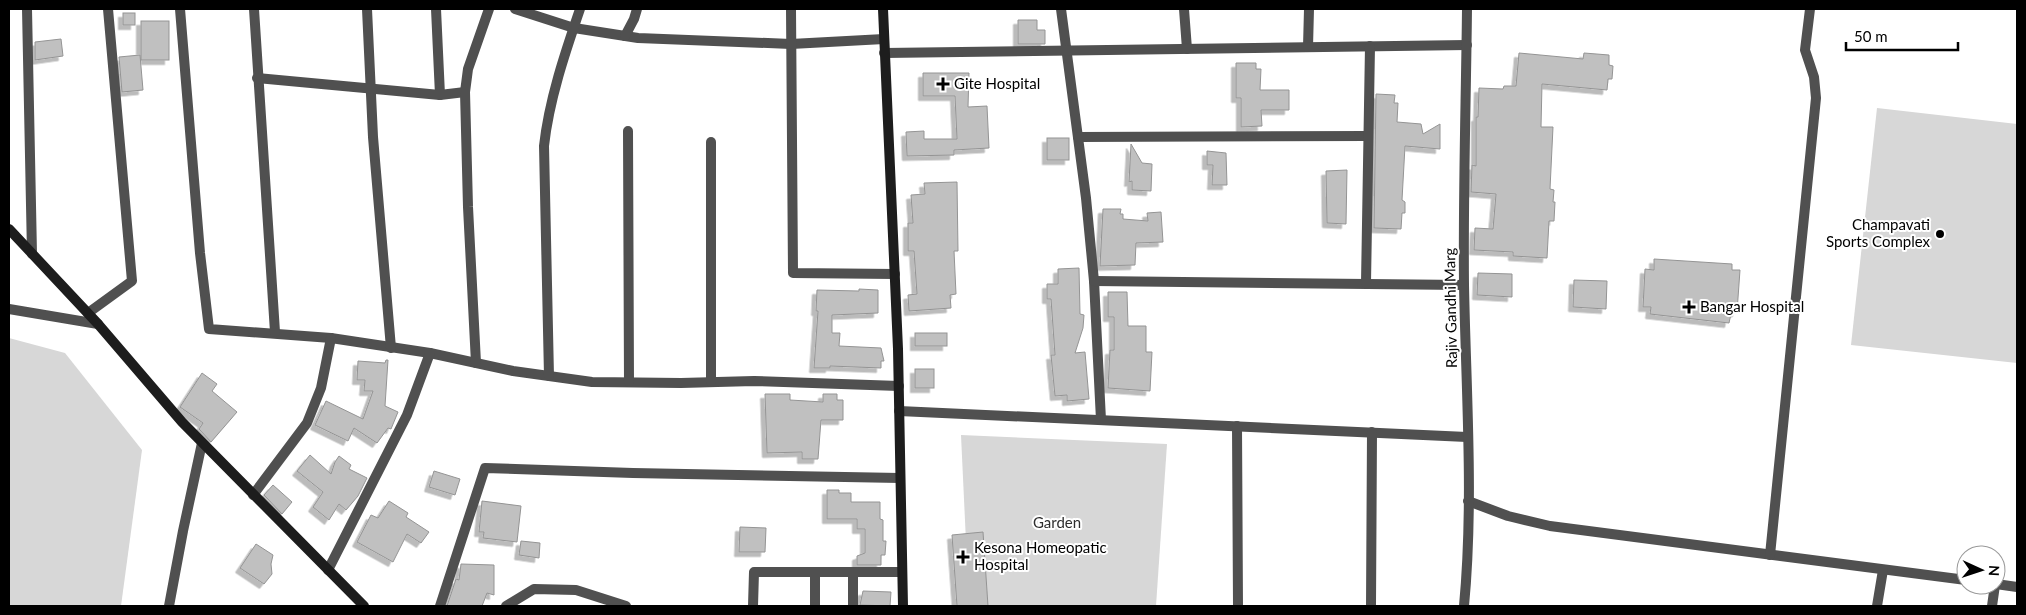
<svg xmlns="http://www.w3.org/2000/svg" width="2026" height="615" viewBox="0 0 2026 615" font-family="Lato,sans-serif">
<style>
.green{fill:#d7d7d7}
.building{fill:#c0c0c0;stroke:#949494;filter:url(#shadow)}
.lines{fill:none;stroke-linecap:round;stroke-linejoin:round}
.street{stroke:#505050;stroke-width:10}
.secondary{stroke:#1d1d1d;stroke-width:10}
.poi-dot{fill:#000;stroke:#fff;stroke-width:2}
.labels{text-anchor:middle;stroke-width:4;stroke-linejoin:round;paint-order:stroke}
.poi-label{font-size:15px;fill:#000;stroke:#fff;text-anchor:start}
.street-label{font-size:15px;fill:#000;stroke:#fff}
.park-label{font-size:15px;fill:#2e2e2e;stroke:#fff}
</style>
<defs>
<filter id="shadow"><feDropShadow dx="-4.5" dy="4.5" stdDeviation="0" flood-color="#0004"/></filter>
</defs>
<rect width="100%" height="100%" fill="#fff"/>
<g class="green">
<path d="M1877,108l140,16v239l-166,-18z"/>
<path d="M9,338l56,15 77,97 -21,156h-112z"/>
<path d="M961,435l206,9 -11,162h-187z"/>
</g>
<g class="building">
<rect x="123" y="13" width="12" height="12"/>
<path d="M1018,20h19v10h8v14h-27z"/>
<rect x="141" y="21" width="28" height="39"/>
<path d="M61,39l2,17 -28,4v-18z"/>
<path d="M1519,53l64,6 1,-6 25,2v10l4,1 -1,13h-4l-1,11 -65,-6 -1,43h12l-3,62 4,1 -1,12h2l-1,19h-5l-2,37 -34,-2v-4l-39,-2 1,-22 18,1 3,-35 -25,-2 1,-27 4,1v-49h2l1,-29 24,1 1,-3h12z"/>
<path d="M140,55l3,35 -21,2 -3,-35z"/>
<path d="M1236,63h20v6h5l-1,21h29v20h-28l1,16 -21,1v-29h-5z"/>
<path d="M923,73h46l-1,34 19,-1 2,42 -35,2v5l-47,1 -1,-24 18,-1v8h33l-2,-43h-32z"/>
<path d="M1376,94l19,1 -1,8h4l-1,19 24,2 2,10 17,-10v25l-35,-3 -3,54 3,2v11h-3l-1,16 -27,-1z"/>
<rect x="1047" y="138" width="22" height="22"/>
<path d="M1131,144l11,19 10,1 -1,27 -19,-1v-9l-3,1z"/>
<path d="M1207,151l19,2 1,32h-15l1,-20h-6z"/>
<path d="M1347,170l-1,54 -19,-1 -1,-52z"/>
<path d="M957,182l1,69h-4l2,43 -6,1 1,13 -42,3 -1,-16 9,-1 -3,-43h-6v-28h5l-2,-28 14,-1 -1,-11z"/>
<path d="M1103,209h18l-1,5h3v5l25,2 -1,-8 14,-1 2,30 -27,1 -1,22 -35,1z"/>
<path d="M1654,259l78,5v6h8l-3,42 -6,2 -2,9 -79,-9 1,-7h-8l2,-38 9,1z"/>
<path d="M1079,268l1,46 4,1 -1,13 -8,25 10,-1 4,47 -22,2v-6l-12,1 -4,-41h4l-4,-56h-4v-15h11v-15z"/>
<path d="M1478,273l34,1v23l-35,-2z"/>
<path d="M1574,280l33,1 -1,28 -33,-2z"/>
<path d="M859,289l19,1v23l-46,2v18h8l-1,13 42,2 3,13h-3v7l-51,-2v2h-16l4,-57h-2l1,-21 42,1z"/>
<path d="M1108,292h19l1,34h18v26h6l-2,39 -42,-3 2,-38h4v-33h-6z"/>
<rect x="915" y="333" width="32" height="13"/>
<path d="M386,360h2l-3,46 13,6 -7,17 -3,-1 -11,15 -23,-15 -6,13 -33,-16 11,-24 37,18 10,-28h-9l1,-11h-8l1,-19 27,2z"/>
<rect x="915" y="369" width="19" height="19"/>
<path d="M202,373l15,11 -5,7 25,21 -26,30 -12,-13 4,-6 -23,-16z"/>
<path d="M765,394h25v6l33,2v-8h14v6h6v20h-22l-3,39h-16v-7l-35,1z"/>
<path d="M310,455l21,19 4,-12 4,-6 12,9 -2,4 18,9 -9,18 -12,14 -7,-6 -10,16 -16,-13 10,-15 -26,-21z"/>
<path d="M434,471l26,8 -5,16 -26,-8z"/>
<path d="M273,485l19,17 -10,12 -18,-19z"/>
<path d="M827,490h12v3h12v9h29v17l3,1v21h3l-1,14h-4v10h-24v-9l8,-3v-24h-8v-10h-30z"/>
<path d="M389,501l19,12 -2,4 23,15 -8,11 -14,-9 -14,28 -36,-20 14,-27 7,3z"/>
<path d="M482,501l39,5 -4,36 -34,-4 1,-6h-5z"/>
<path d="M740,527l26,1 -1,24h-26z"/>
<path d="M983,532l5,74h-31l-5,-71z"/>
<path d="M521,541l19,2 -1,15 -20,-3z"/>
<path d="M256,544l17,11 -2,9 1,10 -8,10 -24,-16z"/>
<path d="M461,564l33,1v30l-7,-2 -5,13h-35l9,-27 3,1z"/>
<path d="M863,591l28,1 -1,14 -30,-1z"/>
</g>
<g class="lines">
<g class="street">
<path d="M27,9l5,245"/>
<path d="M180,9l20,244 9,76 122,9 99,15 83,18 79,11 89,1 73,-2 145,5"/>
<path d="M254,9l21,323"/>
<path d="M367,9l6,128 18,211"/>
<path d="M436,9l4,86"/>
<path d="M515,9l59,19 64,10 153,6 93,-5"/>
<path d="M791,9l2,264 102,1"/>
<path d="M1061,9l25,189 8,83 7,139"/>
<path d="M1184,9l3,40"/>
<path d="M625,36l9,-17 3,-10"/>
<path d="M1308,47l1,-38"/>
<path d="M884,53l583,-8"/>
<path d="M257,78l183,17 25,-3"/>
<path d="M628,131l1,251"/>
<path d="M1078,137l290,-1"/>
<path d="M711,142v240"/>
<path d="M1094,281l370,4"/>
<path d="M1366,283l4,-237"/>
<path d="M9,309l89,15"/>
<path d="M88,313l44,-32 -24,-272"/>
<path d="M476,363l-8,-156 -3,-115 3,-23 21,-60"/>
<path d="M549,376l-5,-230c5,-46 21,-93 36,-137"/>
<path d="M899,411l568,26"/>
<path d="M1237,426l1,180"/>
<path d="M253,495l54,-72 14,-35 10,-50"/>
<path d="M1468,501l40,15 42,10 416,54"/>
<path d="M1770,555l46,-457 -2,-21 -9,-27 5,-41"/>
<path d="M328,570l79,-155 23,-62"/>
<path d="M815,572v34"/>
<path d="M853,572v34"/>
<path d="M1996,584l21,3"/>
<path d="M169,606l14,-75 19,-88"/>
<path d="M440,606l45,-138 148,5 267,5"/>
<path d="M506,606l28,-17 42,1 50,16"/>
<path d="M753,606l1,-34h148"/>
<path d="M1371,606l1,-174"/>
<path d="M1464,606c10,-106 2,-214 0,-321 -1,-92 2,-184 3,-276"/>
<path d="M1877,606l6,-36"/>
<path d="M1992,606l3,-21"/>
</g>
<g class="secondary">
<path d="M883,9l15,340 5,257"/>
<path d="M9,229l89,95 84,98 182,184"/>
</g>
</g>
<g class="poi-dot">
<path d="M940.5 76.5h5v5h5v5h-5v5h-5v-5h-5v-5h5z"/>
<circle cx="1940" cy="234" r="5"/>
<path d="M1686.5 299.5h5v5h5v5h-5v5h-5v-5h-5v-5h5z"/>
<path d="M960.5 549.5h5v5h5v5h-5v5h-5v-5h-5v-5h5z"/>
</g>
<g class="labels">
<g class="poi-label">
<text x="954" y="89">Gite Hospital</text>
<text x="1930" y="230" text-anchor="end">Champavati<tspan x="1930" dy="17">Sports Complex</tspan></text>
<text x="1700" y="312">Bangar Hospital</text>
<text x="974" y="553">Kesona Homeopatic<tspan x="974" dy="17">Hospital</tspan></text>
</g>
<g class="street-label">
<text transform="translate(1451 308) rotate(-91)" y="5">Rajiv Gandhi Marg</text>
</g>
<g class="park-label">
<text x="1057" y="528">Garden</text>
</g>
</g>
<rect width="2026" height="615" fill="none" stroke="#000000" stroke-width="20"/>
<g transform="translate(1981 570) rotate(93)"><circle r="24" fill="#ffffff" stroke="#999999"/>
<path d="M0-4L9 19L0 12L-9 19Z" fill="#000000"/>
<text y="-8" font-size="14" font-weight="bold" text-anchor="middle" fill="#000000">N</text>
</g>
<path d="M1846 42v8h112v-8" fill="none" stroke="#000000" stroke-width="2.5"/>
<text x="1854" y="42" font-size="15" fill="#000000" stroke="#ffffff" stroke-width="4" paint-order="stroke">50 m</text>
</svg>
